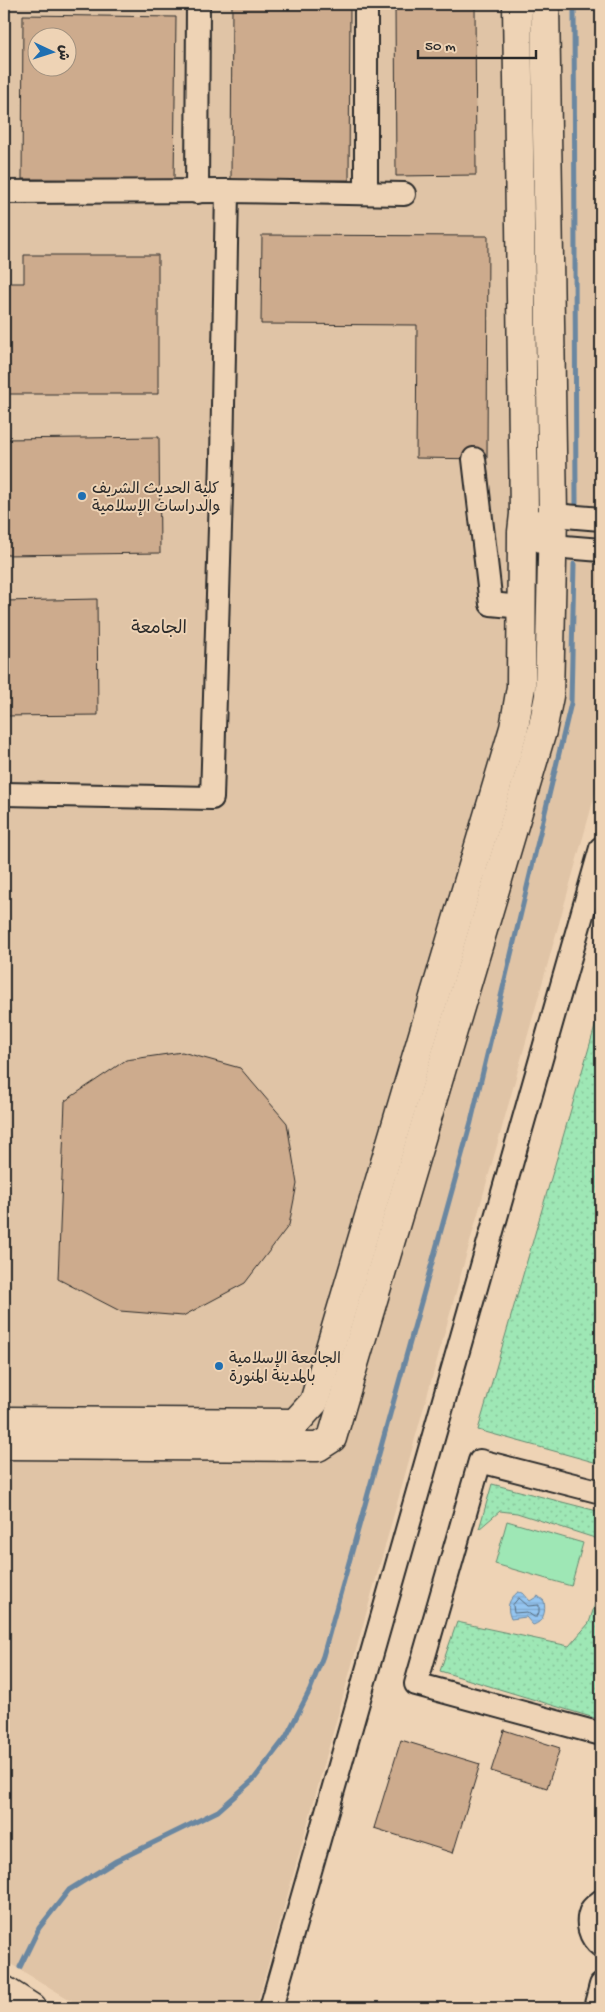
<svg xmlns="http://www.w3.org/2000/svg" width="605" height="2012" viewBox="0 0 605 2012" font-family="'Gochi Hand','Playpen Sans Arabic',sans-serif">
<style>
.built{fill:#e0c4a6;fill-rule:evenodd}
.grass{fill:url(#grass-dots);stroke:#648970}
.pitch{fill:#9ee7b5;stroke:#648970}
.water{fill:url(#water-rules);stroke:#6a87a1}
.lines{fill:none;stroke-linecap:round;stroke-linejoin:round}
.shore{stroke:#55697a;stroke-width:1}
.stream{stroke:#6a87a1;stroke-width:5}
.building{fill:#cdab8d;stroke:#2b2b2b;fill-rule:evenodd}
.minor-casing{stroke:#2b2b2b;stroke-width:26}
.major-casing{stroke:#2b2b2b;stroke-width:31}
.minor{stroke:#eed3b5;stroke-width:22}
.major{stroke:#eed3b5;stroke-width:28}
.poi-dot{fill:#1f6fb2;stroke:#eed3b5;stroke-width:2}
.labels{text-anchor:middle;stroke-width:4;stroke-linejoin:round;paint-order:stroke}
.poi-label{font-size:16px;fill:#2b2b2b;stroke:#eed3b5;text-anchor:start}
.neighbourhood-label{font-size:18px;fill:#2b2b2b;stroke:#eed3b5}
</style>
<defs>
<pattern id="grass-dots" width="8" height="8" patternUnits="userSpaceOnUse" patternTransform="scale(1.25)"><rect width="8" height="8" fill="#9ee7b5"/><path d="M2 2h.1M6 6h.1" fill="none" stroke="#88c69c" stroke-width="1.8" stroke-linecap="round"/></pattern>
<pattern id="water-rules" width="6" height="5" patternUnits="userSpaceOnUse" patternTransform="scale(1.25)"><rect width="6" height="5" fill="#94c5f0"/><path d="M0 2.5h6" fill="none" stroke="#80a9ce"/></pattern>
</defs>
<rect width="100%" height="100%" fill="#eed3b5"/>
<filter id="ink" filterUnits="userSpaceOnUse"><feTurbulence type="fractalNoise" baseFrequency=".02" numOctaves="2"/><feDisplacementMap in="SourceGraphic" scale="10" xChannelSelector="R" yChannelSelector="G"/><feConvolveMatrix kernelMatrix="1 2 1 2 8 2 1 2 1" color-interpolation-filters="sRGB"/></filter>
<g filter="url(#ink)">
<path class="built" d="M4,4h597v769l-345,1235h-172l-80,-48zM38,38h30v30h-30z"/>
<g class="grass">
<path d="M601,1006v280l-2,6 2,1v171l-123,-34z"/>
<path d="M492,1484l109,28v28l-84,-27 -17,-2 -21,18z"/>
<path d="M601,1585v135l-161,-49 17,-49 112,24 20,-23z"/>
</g>
<path class="pitch" d="M507,1521l76,22 -12,43 -76,-22z"/>
<path class="water" d="M518,1592l5,1 7,8 8,-5 6,5c2,10 0,21 -11,24l-7,-8 -15,2c-5,-12 -3,-19 7,-27z"/>
<g class="lines">
<path class="shore" d="M519,1598l9,8 11,-1v7l-2,5h-3l-7,-5 -13,1 -1,-8z"/>
<g class="stream">
<path d="M574,4l2,502"/>
<path d="M20,1967l19,-39 30,-38 47,-29 102,-50 36,-32 32,-42 24,-47 13,-34 148,-534 100,-419 3,-139"/>
</g>
</g>
<g class="building">
<path d="M232,4h118l-1,176h-118z"/>
<path d="M395,4h80l1,171 -80,1z"/>
<path d="M23,15l153,2 -2,163 -152,-1zM38,38h30v30h-30z"/>
<path d="M262,235l226,1 -1,223 -71,-1 1,-133 -156,-1z"/>
<path d="M24,255h134v139h-154v-111h20z"/>
<path d="M159,437l1,116 -156,2v-116z"/>
<path d="M97,599l1,116 -94,1v-115z"/>
<path d="M182,1052l58,16 47,55 10,61 -8,41 -44,58 -62,33 -63,-5 -62,-32 7,-178 61,-41z"/>
<path d="M504,1730l56,18 -13,40 -56,-17z"/>
<path d="M401,1740l79,24 -27,89 -79,-25z"/>
</g>
<g class="lines">
<g class="minor-casing">
<g id="minor">
<path d="M4,192l223,-1 177,3"/>
<path d="M197,192l1,-188"/>
<path d="M366,193v-189"/>
<path d="M474,459l17,145 30,3"/>
<path d="M601,519l-48,-4 -31,17 30,14 49,4"/>
<path d="M4,794l208,4 10,-339 5,-268"/>
<path d="M601,1492l-121,-31 -64,223 185,50"/>
<path d="M601,1901c-2,2 -7,5 -9,8 -7,13 -2,29 9,37"/>
<path d="M271,2008l330,-1160"/>
<path d="M595,2008l6,-23"/>
</g>
</g>
<g class="major-casing">
<g id="major">
<path d="M4,1421l291,2 19,-21 200,-674 7,-41 1,-155 2,-18 -7,-510"/>
<path d="M4,1445l314,2 14,-9 210,-707 7,-35 4,-181 -8,-511"/>
<path d="M4,1990l28,18"/>
</g>
</g>
<use href="#minor" class="minor"/>
<use href="#major" class="major"/>
</g>
</g>
<g class="poi-dot">
<circle cx="82" cy="496" r="5"/>
<circle cx="219" cy="1366" r="5"/>
</g>
<g class="labels">
<g class="poi-label">
<text x="92" y="493">كلية الحديث الشريف<tspan x="92" dy="18">والدراسات الإسلامية</tspan></text>
<text x="229" y="1363">الجامعة الإسلامية<tspan x="229" dy="18">بالمدينة المنورة</tspan></text>
</g>
<g class="neighbourhood-label">
<text x="159" y="633">الجامعة</text>
</g>
</g>
<rect width="605" height="2012" fill="none" stroke="#eed3b5" stroke-width="20"/>
<rect x="10" y="10" width="585" height="1992" fill="none" stroke="#2b2b2b" stroke-width="2" filter="url(#ink)"/>
<g transform="translate(52 52) rotate(94)"><circle r="24" fill="#eed3b5" stroke="#a0907e"/>
<path d="M0-4L9 19L0 12L-9 19Z" fill="#1f6fb2"/>
<text y="-8" font-size="14" font-weight="bold" text-anchor="middle" fill="#2b2b2b">ش</text>
</g>
<path d="M418 50v8h118v-8" fill="none" stroke="#2b2b2b" stroke-width="2.5"/>
<text x="425" y="50" font-size="15" fill="#2b2b2b" stroke="#eed3b5" stroke-width="4" paint-order="stroke">50 m</text>
</svg>
